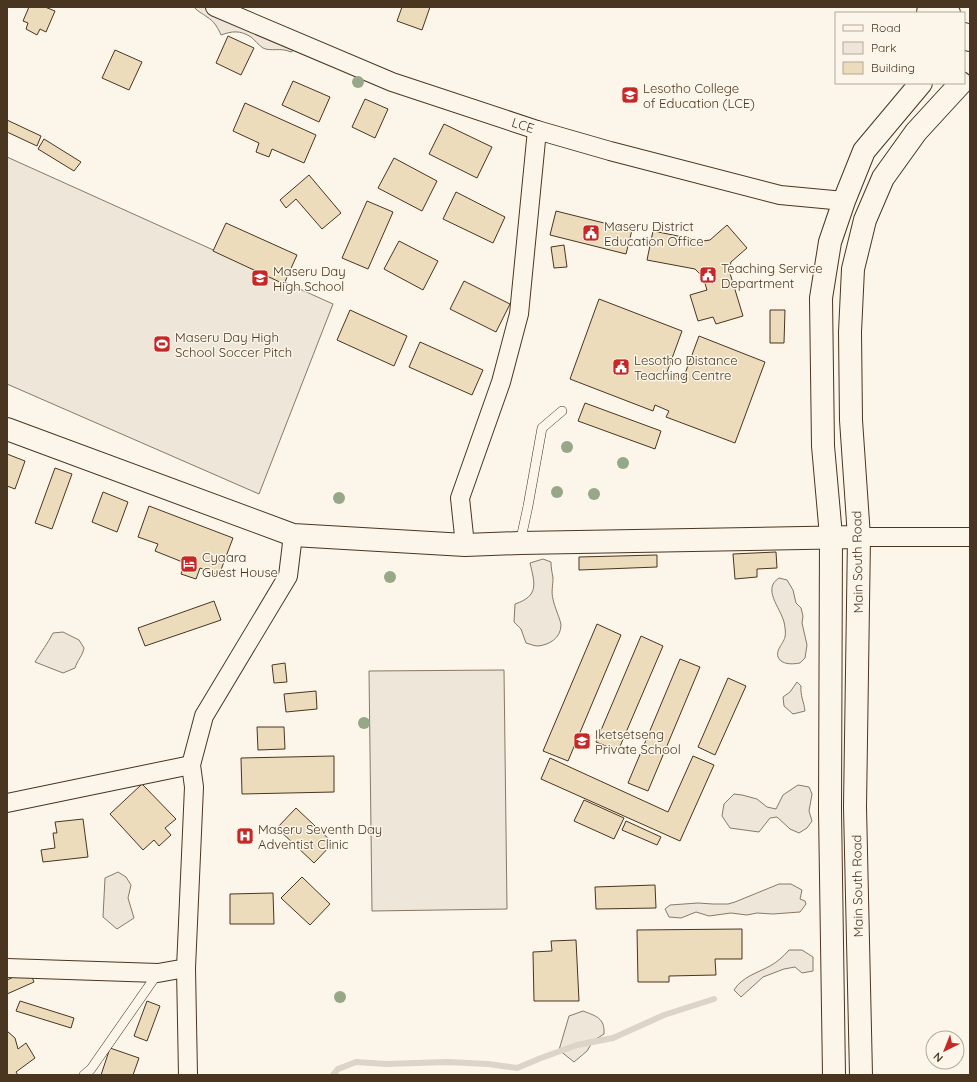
<svg xmlns="http://www.w3.org/2000/svg" width="977" height="1082" viewBox="0 0 977 1082" font-family="Quicksand,sans-serif">
<style>
.green{fill:#ede6d9;stroke:#887966}
.lines{fill:none;stroke-linecap:round;stroke-linejoin:round}
.stream{stroke:#dcd4c6;stroke-width:6}
.building{fill:#ecdcbc;stroke:#4a3520}
.lane-casing{stroke:#4a3520;stroke-width:10}
.street-casing{stroke:#4a3520;stroke-width:20}
.secondary-casing{stroke:#4a3520;stroke-width:24}
.primary-casing{stroke:#4a3520;stroke-width:24}
.highway-casing{stroke:#4a3520;stroke-width:24}
.lane{stroke:#fbf6e9;stroke-width:9}
.street{stroke:#fbf6e9;stroke-width:18}
.secondary{stroke:#fbf6e9;stroke-width:22}
.primary{stroke:#fbf6e9;stroke-width:22}
.highway{stroke:#fbf6e9;stroke-width:22}
.tree{fill:#96a887}
.labels{text-anchor:middle;stroke-width:3;stroke-linejoin:round;paint-order:stroke}
.poi-label{font-size:13px;fill:#4a3520;stroke:#fbf6e9;text-anchor:start}
.street-label{font-size:13px;fill:#4a3520;stroke:#fbf6e9}
</style>
<rect width="100%" height="100%" fill="#fbf6e9"/>
<g class="green">
<path d="M194,7h16l86,42 -5,3c-11,-5 -20,0 -28,-4 -5,-3 -8,-8 -12,-11 -11,-7 -19,-6 -30,-2 -3,-7 -7,-14 -14,-18 -5,-4 -9,-5 -13,-10z"/>
<path d="M7,157l326,147 -74,190 -252,-110z"/>
<path d="M543,559l8,3c0,6 1,10 2,16 0,7 -2,14 0,21 1,7 8,22 8,26 0,13 -12,20 -23,21 -4,0 -8,-2 -12,-3l-5,-14 -7,-7 1,-18c24,-8 20,-20 15,-41z"/>
<path d="M779,578l8,2 6,10 3,13 5,5 2,8 -1,7 5,22 -2,13 -5,5c-6,1 -15,2 -20,-3 -7,-8 3,-15 5,-23 1,-4 0,-10 -1,-15 -4,-15 -22,-33 -5,-44z"/>
<path d="M63,632l16,8 5,8c-1,7 -7,13 -9,20l-12,5 -28,-11c6,-10 13,-19 18,-29z"/>
<path d="M504,670l3,239 -135,2 -3,-240z"/>
<path d="M797,682l4,4c-1,9 3,16 4,25l-12,3 -9,-8 -1,-9 7,-5z"/>
<path d="M798,785l11,2 3,7 -3,17 3,10 -5,7 -8,5 -9,-4 -13,-12 -7,1 -11,14 -29,-4 -8,-12 2,-12 10,-10 8,1 15,4 10,8 9,2 7,-14z"/>
<path d="M118,872l8,5 5,8 -3,13 6,20 -17,11 -14,-12 2,-39z"/>
<path d="M779,884h12l11,6 -2,9 5,2 1,3 -6,8 -27,2 -16,-1 -10,2 -16,-2 -22,3 -13,-4 -15,6 -12,-1 -4,-8 5,-4 28,-2 15,1h15l7,-2z"/>
<path d="M789,950h13l11,7v14l-11,2 -7,-6 -11,2 -21,8 -22,20 -7,-7c8,-13 23,-17 36,-24 7,-4 13,-9 19,-16z"/>
<path d="M583,1011c13,5 22,7 21,23l-11,7 -6,10 -13,11 -15,-12 10,-34z"/>
</g>
<g class="lines">
<path class="stream" d="M333,1075l5,-6 18,-7 30,2 61,-2 41,2 29,4 24,-10 36,-13 36,-7 51,-23 50,-16"/>
</g>
<g class="building">
<path d="M29,7h16l10,4 -9,21 -6,-3 -3,6 -11,-6 2,-6 -5,-2z"/>
<path d="M402,7h28l-8,23 -25,-9z"/>
<path d="M228,36l26,12 -13,27 -25,-12z"/>
<path d="M115,50l27,12 -13,28 -27,-12z"/>
<path d="M293,81l37,16 -11,25 -37,-17z"/>
<path d="M365,99l23,10 -13,29 -23,-11z"/>
<path d="M245,103l71,32 -12,28 -32,-14 -3,8 -13,-5 3,-9 -26,-12z"/>
<path d="M7,120l34,16 -4,10 -30,-14z"/>
<path d="M444,124l48,23 -15,31 -48,-24z"/>
<path d="M44,139l37,23 -7,9 -36,-22z"/>
<path d="M394,158l43,23 -15,30 -44,-23z"/>
<path d="M309,175l32,38 -19,16 -26,-30 -10,9 -6,-8z"/>
<path d="M456,192l49,25 -12,26 -50,-24z"/>
<path d="M367,201l26,11 -25,57 -26,-11z"/>
<path d="M556,211l76,19 -6,24 -76,-19z"/>
<path d="M226,223l71,32 -13,29 -71,-33z"/>
<path d="M727,225l20,23 -16,14 -2,8 14,46 -27,8 -3,-7 -15,4 -8,-26 17,-5 -4,-13 -8,-8 -48,-9 6,-29 50,10 7,-1z"/>
<path d="M399,241l39,20 -15,29 -39,-21z"/>
<path d="M564,245l3,22 -13,1 -3,-21z"/>
<path d="M464,281l46,23 -14,28 -46,-23z"/>
<path d="M599,299l83,32 -15,41 16,7 16,-43 66,26 -30,81 -69,-26 3,-6 -14,-6 -2,6 -83,-32z"/>
<path d="M350,310l57,26 -13,30 -57,-26z"/>
<path d="M770,310h15l-1,33h-14z"/>
<path d="M420,342l63,28 -11,25 -63,-28z"/>
<path d="M585,403l76,28 -6,18 -77,-28z"/>
<path d="M7,454l18,7 -10,28 -8,-3z"/>
<path d="M55,468l17,6 -20,55 -17,-6z"/>
<path d="M103,492l25,10 -11,30 -25,-10z"/>
<path d="M149,506l84,32 -14,37 -19,-7 -4,11 -15,-5 4,-11 -30,-12 3,-7 -20,-7z"/>
<path d="M776,552l1,16 -20,1v8l-22,2 -2,-25z"/>
<path d="M657,555v12l-78,3v-13z"/>
<path d="M214,601l7,19 -76,26 -7,-18z"/>
<path d="M597,624l24,11 -53,126 -25,-10z"/>
<path d="M641,636l22,10 -45,105 -22,-9z"/>
<path d="M680,659l20,8 -52,124 -20,-8z"/>
<path d="M285,663l2,19 -13,1 -2,-18z"/>
<path d="M728,678l18,8 -31,69 -17,-8z"/>
<path d="M316,691l1,18 -31,3 -2,-18z"/>
<path d="M257,727h27l1,22 -27,1z"/>
<path d="M334,756v36l-92,2 -1,-36z"/>
<path d="M693,756l21,9 -34,76 -139,-62 9,-21 118,54z"/>
<path d="M142,784l34,35 -11,9 6,7 -12,11 -5,-6 -11,10 -33,-36z"/>
<path d="M584,800l40,18 -10,21 -40,-18z"/>
<path d="M296,808l37,35 -19,20 -37,-35z"/>
<path d="M83,819l5,38 -45,5 -2,-12 14,-2 -2,-15h4l-2,-11z"/>
<path d="M626,821l35,16 -4,8 -35,-15z"/>
<path d="M302,877l28,27 -20,21 -29,-27z"/>
<path d="M655,885l1,23 -60,1 -1,-22z"/>
<path d="M273,893l1,31h-44v-30z"/>
<path d="M742,929v30h-27l1,16 -47,1v6h-31l-1,-52z"/>
<path d="M576,940l3,61h-45l-1,-49 19,-1 -1,-10z"/>
<path d="M29,970l5,12 -27,12v-14z"/>
<path d="M20,1001l54,17 -3,10 -55,-17z"/>
<path d="M147,1001l13,5 -13,35 -13,-5z"/>
<path d="M7,1031l8,7 3,11 8,-6 9,15 -19,14 2,3h-11z"/>
<path d="M110,1048l29,10 -6,17h-32z"/>
</g>
<g class="lines">
<g class="lane-casing">
<g id="lane">
<path d="M520,543l8,-37 14,-78 20,-17"/>
<path d="M84,1075l7,-6 67,-96"/>
</g>
</g>
<g class="street-casing">
<g id="street">
<path d="M215,7l177,75 145,48 73,21 170,44 64,6"/>
<path d="M859,537h111"/>
<path d="M465,545l-5,-47 41,-116 18,-68 18,-184"/>
<path d="M7,803l184,-38"/>
<path d="M7,968l151,5 28,-5 8,-181 -3,-22 13,-49 84,-140 5,-41"/>
<path d="M186,968l2,107"/>
</g>
</g>
<g class="secondary-casing">
<path id="secondary" d="M7,429l286,106 172,10 55,-2 339,-6"/>
</g>
<g class="primary-casing">
<g id="primary">
<path d="M834,1075l-4,-264 1,-275 -8,-90 -2,-148 9,-56 14,-41 20,-50 57,-68"/>
<path d="M861,1075l-6,-268 4,-270 -8,-117 -1,-88 3,-63 12,-49 18,-42 33,-46 45,-49"/>
</g>
</g>
<g class="highway-casing">
<g id="highway">
<path d="M945,7l4,6"/>
<path d="M928,13l1,-6"/>
<path d="M964,34l6,6"/>
<path d="M917,86l1,-3"/>
</g>
</g>
<use href="#lane" class="lane"/>
<use href="#street" class="street"/>
<use href="#secondary" class="secondary"/>
<use href="#primary" class="primary"/>
<use href="#highway" class="highway"/>
</g>
<g class="tree">
<circle cx="358" cy="82" r="6"/>
<circle cx="567" cy="447" r="6"/>
<circle cx="623" cy="463" r="6"/>
<circle cx="557" cy="492" r="6"/>
<circle cx="594" cy="494" r="6"/>
<circle cx="339" cy="498" r="6"/>
<circle cx="390" cy="577" r="6"/>
<circle cx="364" cy="723" r="6"/>
<circle cx="340" cy="997" r="6"/>
</g>
<defs>
<g id="university-square" transform="scale(0.9)"><rect x="-9" y="-9" width="18" height="18" rx="4" fill="#c62828" stroke="#fbf6e9"/><path d="M0-5L7-2L0 1L-7-2ZM-4 1L0 2.5L4 1V4Q0 6-4 4Z" fill="#fff"/></g>
<g id="civic-square" transform="scale(0.9)"><rect x="-9" y="-9" width="18" height="18" rx="4" fill="#c62828" stroke="#fbf6e9"/><path d="M-.6-6.5H3V-4.5H.6V-3L4-1V1h2V6H-6V1h2V-1L-.6-3ZM-1.2 2.5V6h2.4V2.5Z" fill="#fff"/></g>
<g id="school-square" transform="scale(0.9)"><rect x="-9" y="-9" width="18" height="18" rx="4" fill="#c62828" stroke="#fbf6e9"/><path d="M0-5L7-2L0 1L-7-2ZM-4 1L0 2.5L4 1V4Q0 6-4 4Z" fill="#fff"/></g>
<g id="stadium-square" transform="scale(0.9)"><rect x="-9" y="-9" width="18" height="18" rx="4" fill="#c62828" stroke="#fbf6e9"/><path d="M0-5a6.5 5 0 1 0 0 10a6.5 5 0 1 0 0-10ZM-3.5-1.8h7v3.6h-7Z" fill="#fff"/></g>
<g id="hotel-square" transform="scale(0.9)"><rect x="-9" y="-9" width="18" height="18" rx="4" fill="#c62828" stroke="#fbf6e9"/><path d="M-6-4.5h1.5V1H6V5H4.5V3h-9V5H-6ZM-4 0a1.8 1.8 0 1 1 3.6 0ZM.5 0V-2.5h3Q6-2.5 6 0Z" fill="#fff"/></g>
<g id="hospital-square" transform="scale(0.9)"><rect x="-9" y="-9" width="18" height="18" rx="4" fill="#c62828" stroke="#fbf6e9"/><path d="M-5-5h3v3.5h4V-5h3V5h-3V1.5h-4V5h-3Z" fill="#fff"/></g>
</defs>
<g fill-rule="evenodd">
<use href="#university-square" x="630" y="95"/>
<use href="#civic-square" x="591" y="233"/>
<use href="#civic-square" x="708" y="275"/>
<use href="#school-square" x="260" y="278"/>
<use href="#stadium-square" x="162" y="344"/>
<use href="#civic-square" x="621" y="367"/>
<use href="#hotel-square" x="189" y="564"/>
<use href="#school-square" x="582" y="741"/>
<use href="#hospital-square" x="245" y="836"/>
</g>
<g class="labels">
<g class="poi-label">
<text x="643" y="93">Lesotho College<tspan x="643" dy="15">of Education (LCE)</tspan></text>
<text x="604" y="231">Maseru District<tspan x="604" dy="15">Education Office</tspan></text>
<text x="721" y="273">Teaching Service<tspan x="721" dy="15">Department</tspan></text>
<text x="273" y="276">Maseru Day<tspan x="273" dy="15">High School</tspan></text>
<text x="175" y="342">Maseru Day High<tspan x="175" dy="15">School Soccer Pitch</tspan></text>
<text x="634" y="365">Lesotho Distance<tspan x="634" dy="15">Teaching Centre</tspan></text>
<text x="202" y="562">Cyaara<tspan x="202" dy="15">Guest House</tspan></text>
<text x="595" y="739">Iketsetseng<tspan x="595" dy="15">Private School</tspan></text>
<text x="258" y="834">Maseru Seventh Day<tspan x="258" dy="15">Adventist Clinic</tspan></text>
</g>
<g class="street-label">
<text transform="translate(523 125) rotate(18)" y="5">LCE</text>
<text transform="translate(857 562) rotate(-91)" y="5">Main South Road</text>
<text transform="translate(857 886) rotate(-91)" y="5">Main South Road</text>
</g>
</g>
<rect width="977" height="1082" fill="none" stroke="#4a3520" stroke-width="16"/>
<rect x="835" y="12" width="130" height="72" fill="#fbf6e9" stroke="#b4a999"/>
<rect x="843" y="25" width="20" height="6" fill="#fbf6e9" stroke="#b4a999"/>
<text x="871" y="32" font-size="12" fill="#4a3520">Road</text>
<rect x="843" y="42" width="20" height="12" fill="#ede6d9" stroke="#b4a999"/>
<text x="871" y="52" font-size="12" fill="#4a3520">Park</text>
<rect x="843" y="62" width="20" height="12" fill="#ecdcbc" stroke="#b4a999"/>
<text x="871" y="72" font-size="12" fill="#4a3520">Building</text>
<g transform="translate(945 1050) rotate(223)"><circle r="19" fill="#fbf6e9" stroke="#b4a999"/>
<path d="M0-3L7 15L0 10L-7 15Z" fill="#c62828"/>
<text y="-6" font-size="11" font-weight="bold" text-anchor="middle" fill="#4a3520">N</text>
</g>
</svg>
